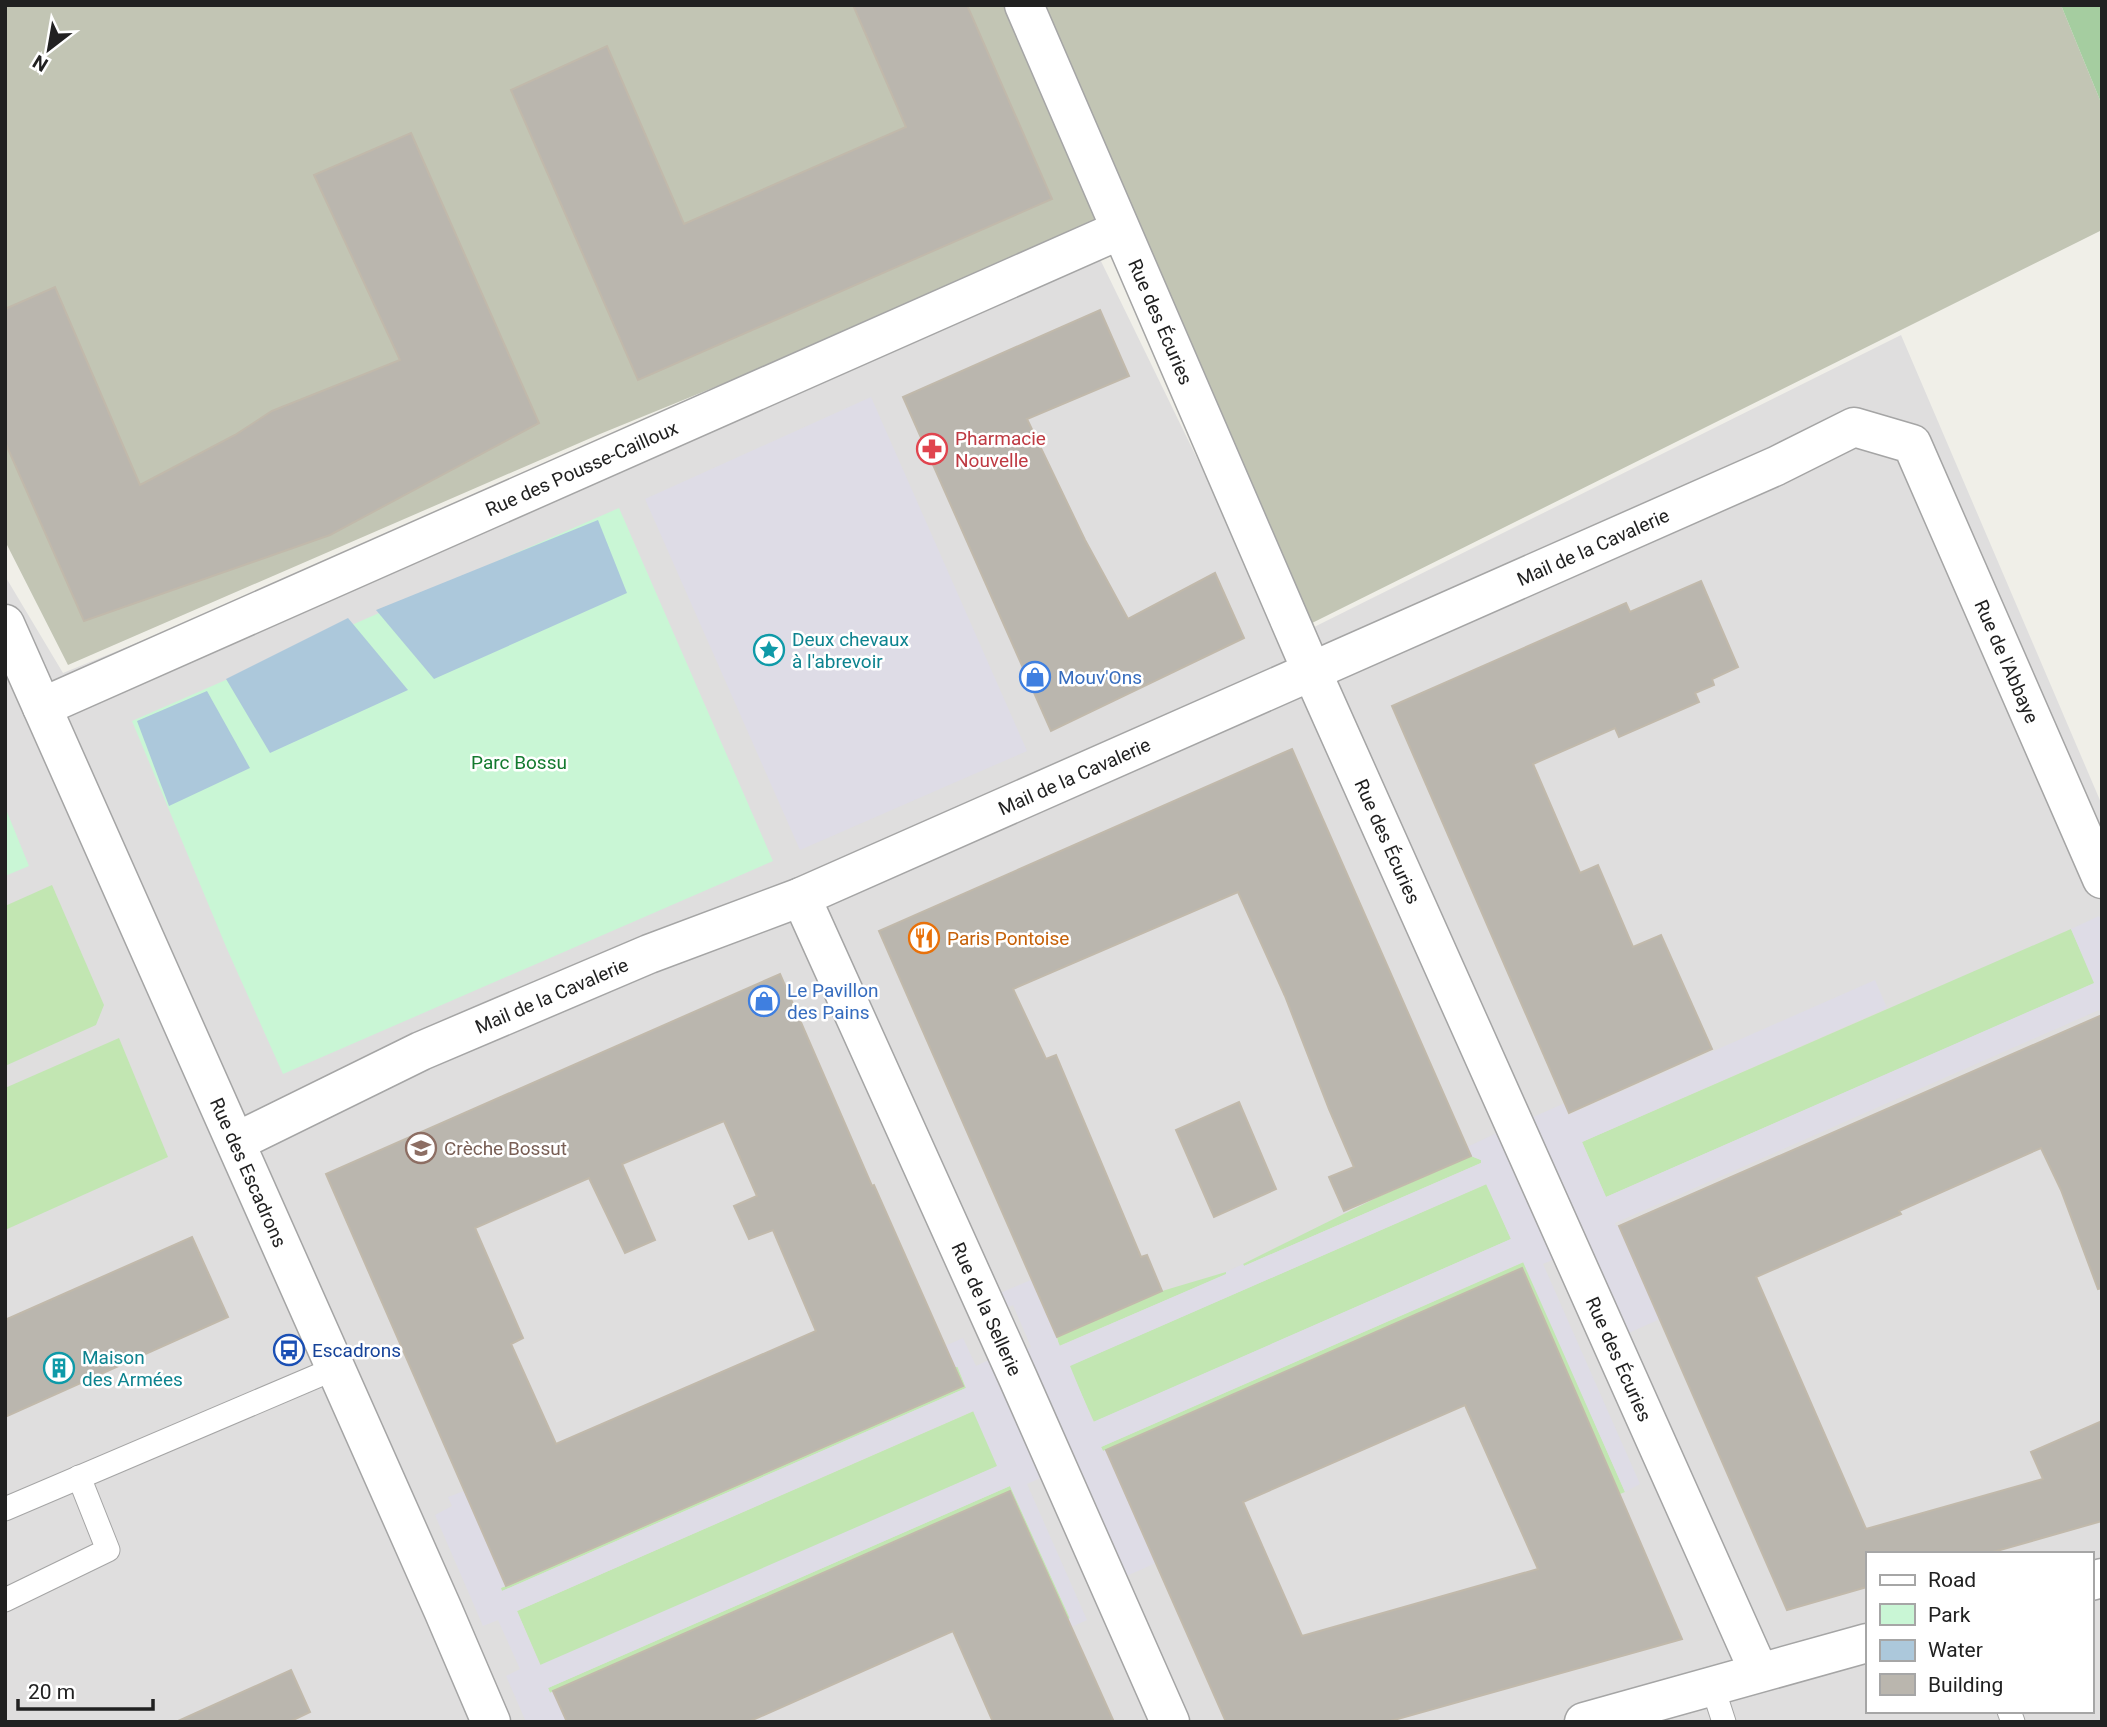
<svg xmlns="http://www.w3.org/2000/svg" width="2107" height="1727" viewBox="0 0 2107 1727" font-family="Roboto,sans-serif">
<style>
.residential{fill:#dfdede;fill-rule:evenodd}
.construction{fill:#c2c5b4}
.grass{fill:#c2e6b2}
.forest{fill:#a5cda0}
.park{fill:#c9f6d5}
.plaza{fill:#dedce6;fill-rule:evenodd}
.water{fill:#acc8db}
.building{fill:#bab6ae;stroke:#c1b9ab;stroke-width:2;fill-rule:evenodd}
.lines{fill:none;stroke-linecap:round;stroke-linejoin:round}
.service-casing{stroke:#a5a5a5;stroke-width:25}
.minor-casing{stroke:#a5a5a5;stroke-width:41}
.service{stroke:#fff;stroke-width:23}
.minor{stroke:#fff;stroke-width:38}
.labels{text-anchor:middle;stroke-width:5;stroke-linejoin:round;paint-order:stroke}
.street-label{font-size:19px;fill:#212121;stroke:#fff}
.health-label{font-size:19px;fill:#be3a42;stroke:#fff;text-anchor:start}
.culture-label{font-size:19px;fill:#0d838f;stroke:#fff;text-anchor:start}
.shop-label{font-size:19px;fill:#366cbe;stroke:#fff;text-anchor:start}
.park-label{font-size:19px;fill:#147a2f;stroke:#fff}
.food-label{font-size:19px;fill:#c56008;stroke:#fff;text-anchor:start}
.education-label{font-size:19px;fill:#785e54;stroke:#fff;text-anchor:start}
.transit-label{font-size:19px;fill:#164399;stroke:#fff;text-anchor:start}
</style>
<rect width="100%" height="100%" fill="#f0efe8"/>
<path class="residential" d="M1097,253l189,388 615,-306 201,470v917h-2097v-1146l58,97zM1867,1554h224v157h-224z"/>
<path class="construction" d="M5,5h2056l41,100v125l-802,399 -195,-401 -505,206 -532,231 -63,-124z"/>
<g class="grass">
<path d="M52,885l52,120 -8,20 -91,41v-160z"/>
<path d="M2071,929l24,54 -489,214 -24,-55z"/>
<path d="M119,1038l49,119 -163,73v-142z"/>
<path d="M1471,1156l10,4v3l-237,103 -1,-2 135,-67z"/>
<path d="M1487,1184l24,55 -417,183 -25,-56z"/>
<path d="M1524,1262l101,230 -5,2 -98,-226 -419,183 -2,-4z"/>
<path d="M1226,1272l1,2 -168,72 -2,-9 105,-46z"/>
<path d="M957,1366l9,22 -464,203 -2,-3 462,-202 -7,-19z"/>
<path d="M974,1411l24,55 -457,200 -24,-55z"/>
<path d="M1010,1486l60,133h-2l-58,-128 -460,202 -2,-5z"/>
</g>
<path class="forest" d="M2061,5h41v100z"/>
<g class="park">
<path d="M619,508l154,353 -490,213 -56,-125 -95,-228z"/>
<path d="M5,807l24,59 -24,10z"/>
</g>
<g class="plaza">
<path d="M871,397l156,354 -227,99 -155,-351z"/>
<path d="M2099,916l3,6v92l-3,-4 -484,213 1,3h3l41,93 -36,16 -65,-78 -16,7 97,220 -15,8 -102,-230 -422,185 2,4 3,-1 50,113 -34,15 -75,-103 -20,9 60,136 -16,7 -3,-8 2,-1 -60,-132 -462,202 2,5 3,-2 14,31h-41l-20,-46 14,-7 -22,-49 -15,6 -48,-111 17,-9 -4,-9 16,-6 42,95 -5,2 1,3 464,-203 -8,-21h-3l-10,-21 18,-8 13,28 19,-9 26,-5 10,-5 -18,-42 -11,5 -6,-15 11,-5 24,-10 29,66 166,-72v-2l17,-8 1,2 237,-103v-3l-10,-4 -4,-9 34,-16 64,-28 3,12 307,-135 12,28 -305,134 24,55 488,-214 -23,-54zM1486,1184l25,55 -418,183 -23,-56zM973,1411l24,55 -457,199 -23,-54z"/>
</g>
<g class="water">
<path d="M598,520l29,73 -193,86 -58,-69z"/>
<path d="M348,618l60,72 -138,63 -44,-74z"/>
<path d="M207,691l43,77 -81,38 -32,-85z"/>
</g>
<g class="building">
<path d="M853,5h114l85,194 -414,181 -127,-290 96,-44 77,178 222,-97z"/>
<path d="M411,133l128,290 -209,112 -246,86 -79,-179v-133l50,-22 85,198 95,-50 37,-24 128,-51 -86,-185z"/>
<path d="M1100,310l29,66 -102,43 58,121 43,79 87,-46 29,65 -193,93 -148,-334z"/>
<path d="M1701,581l37,86 -26,12 2,6 -19,8 4,9 -80,35 -4,-9 -82,36 47,109 18,-8 35,82 28,-12 51,114 -143,64 -177,-407 234,-103 4,9z"/>
<path d="M1292,749l179,407 -127,55 -15,-34 25,-10 -25,-58 -44,-113 -47,-104 -225,97 33,70 10,-4 85,202 6,-2 15,36 -105,46 -178,-406z"/>
<path d="M780,974l92,212 2,-1 89,201 -457,200 -180,-412zM724,1121l33,75 -23,10 15,33 24,-9 43,101 -260,113 -45,-100 12,-6 -48,-110 114,-50 36,75 30,-13 -33,-76z"/>
<path d="M2102,1015v273l-4,1 -37,-99 -20,-42 -142,63 2,3 -145,63 110,252 177,-50 -12,-27 71,-31v100l-116,33h-119v33l-80,23 -168,-384z"/>
<path d="M1239,1102l37,87 -62,28 -38,-87z"/>
<path d="M192,1237l36,80 -223,100v-97z"/>
<path d="M1522,1268l160,371 -295,83h-161l-120,-272zM1465,1405l73,164 -236,67 -59,-134z"/>
<path d="M1010,1491l104,231h-121l-40,-91 -205,91h-181l-14,-31z"/>
<path d="M291,1670l19,42 -21,10h-113z"/>
</g>
<g class="lines">
<g class="service-casing">
<g id="service">
<path d="M5,1509l331,-141"/>
<path d="M5,1600l103,-50 -29,-73"/>
<path d="M1712,1685l12,37"/>
<path d="M2009,1711l4,11"/>
</g>
</g>
<g class="minor-casing">
<g id="minor">
<path id="s1" d="M1024,5l288,667 447,1000"/>
<path id="s2" d="M5,624l438,986 48,112"/>
<path id="s3" d="M42,707l1078,-477"/>
<path id="s4" d="M801,897l217,481 152,344"/>
<path id="s5" d="M236,1142l185,-91 228,-97 152,-57 975,-431 78,-39 58,17 190,435"/>
<path d="M2091,1581l11,-3"/>
<path d="M1584,1722l283,-79"/>
</g>
</g>
<use href="#service" class="service"/>
<use href="#minor" class="minor"/>
</g>
<defs>
<g id="pharmacy-ring" transform="scale(1.575)"><circle r="9.5" fill="#fff" stroke="#e0444e" stroke-width="1.5"/><path d="M-2-6h4v4h4v4h-4v4h-4v-4h-4v-4h4Z" fill="#e0444e"/></g>
<g id="sight-ring" transform="scale(1.575)"><circle r="9.5" fill="#fff" stroke="#0f9aa8" stroke-width="1.5"/><path d="M0-6L1.8-2.2L6-1.7L2.9 1.2L3.7 5.4L0 3.3L-3.7 5.4L-2.9 1.2L-6-1.7L-1.8-2.2Z" fill="#0f9aa8"/></g>
<g id="shop-ring" transform="scale(1.575)"><circle r="9.5" fill="#fff" stroke="#3f7fe0" stroke-width="1.5"/><path d="M-5-2.5h2.3a2.7 3.5 0 0 1 5.4 0H5L5.5 6h-11ZM-1.5-2.5h3a1.5 2.3 0 0 0-3 0Z" fill="#3f7fe0"/></g>
<g id="restaurant-ring" transform="scale(1.575)"><circle r="9.5" fill="#fff" stroke="#e8710a" stroke-width="1.5"/><path d="M-5-6h1v4h1v-4h1v4h1v-4h1v5L-1.5 .5V6h-2V.5L-5-1ZM5-6V6H3V1.5H1.5Q1.5-4 5-6Z" fill="#e8710a"/></g>
<g id="school-ring" transform="scale(1.575)"><circle r="9.5" fill="#fff" stroke="#8d6e63" stroke-width="1.5"/><path d="M0-5L7-2L0 1L-7-2ZM-4 1L0 2.5L4 1V4Q0 6-4 4Z" fill="#8d6e63"/></g>
<g id="bus-ring" transform="scale(1.575)"><circle r="9.5" fill="#fff" stroke="#1a4fb4" stroke-width="1.5"/><path d="M-5-6H5V4H4V6H2V4H-2V6H-4V4H-5ZM-3.5-4V0h7V-4ZM-3.5 1.2v1.5H-2V1.2ZM2 1.2v1.5H3.5V1.2Z" fill="#1a4fb4"/></g>
<g id="building-ring" transform="scale(1.575)"><circle r="9.5" fill="#fff" stroke="#0f9aa8" stroke-width="1.5"/><path d="M-4-6H4V6H1V3H-1V6H-4ZM-2.5-4.3h1.7v1.8h-1.7ZM.8-4.3h1.7v1.8H.8ZM-2.5-1h1.7V.8h-1.7ZM.8-1h1.7V.8H.8Z" fill="#0f9aa8"/></g>
</defs>
<g fill-rule="evenodd">
<use href="#pharmacy-ring" x="932" y="449"/>
<use href="#sight-ring" x="769" y="650"/>
<use href="#shop-ring" x="1035" y="677"/>
<use href="#restaurant-ring" x="924" y="938"/>
<use href="#shop-ring" x="764" y="1001"/>
<use href="#school-ring" x="421" y="1148"/>
<use href="#bus-ring" x="289" y="1350"/>
<use href="#building-ring" x="59" y="1368"/>
</g>
<g class="labels">
<g class="street-label">
<text dy="7" stroke="none"><textPath href="#s1" startOffset="345">Rue des Écuries</textPath></text>
<text dy="7" stroke="none"><textPath href="#s3" startOffset="590">Rue des Pousse-Cailloux</textPath></text>
<text dy="7" stroke="none"><textPath href="#s5" startOffset="1482">Mail de la Cavalerie</textPath></text>
<text dy="7" stroke="none"><textPath href="#s5" startOffset="2067">Rue de l'Abbaye</textPath></text>
<text dy="7" stroke="none"><textPath href="#s5" startOffset="915">Mail de la Cavalerie</textPath></text>
<text dy="7" stroke="none"><textPath href="#s1" startOffset="912">Rue des Écuries</textPath></text>
<text dy="7" stroke="none"><textPath href="#s5" startOffset="348">Mail de la Cavalerie</textPath></text>
<text dy="7" stroke="none"><textPath href="#s2" startOffset="600">Rue des Escadrons</textPath></text>
<text dy="7" stroke="none"><textPath href="#s4" startOffset="452">Rue de la Sellerie</textPath></text>
<text dy="7" stroke="none"><textPath href="#s1" startOffset="1479">Rue des Écuries</textPath></text>
</g>
<g class="health-label">
<text x="955" y="445">Pharmacie<tspan x="955" dy="22">Nouvelle</tspan></text>
</g>
<g class="culture-label">
<text x="792" y="646">Deux chevaux<tspan x="792" dy="22">à l'abrevoir</tspan></text>
<text x="82" y="1364">Maison<tspan x="82" dy="22">des Armées</tspan></text>
</g>
<g class="shop-label">
<text x="1058" y="684">Mouv'Ons</text>
<text x="787" y="997">Le Pavillon<tspan x="787" dy="22">des Pains</tspan></text>
</g>
<g class="park-label">
<text x="519" y="769">Parc Bossu</text>
</g>
<g class="food-label">
<text x="947" y="945">Paris Pontoise</text>
</g>
<g class="education-label">
<text x="444" y="1155">Crèche Bossut</text>
</g>
<g class="transit-label">
<text x="312" y="1357">Escadrons</text>
</g>
</g>
<rect width="2107" height="1727" fill="none" stroke="#212121" stroke-width="14"/>
<rect x="1866" y="1552" width="228" height="161" fill="#ffffff" stroke="#a6a6a6" stroke-width="2"/>
<rect x="1880" y="1575" width="35" height="10" fill="#ffffff" stroke="#a6a6a6" stroke-width="2"/>
<text x="1928" y="1587" font-size="21" fill="#212121">Road</text>
<rect x="1880" y="1604" width="35" height="21" fill="#c9f6d5" stroke="#a6a6a6" stroke-width="2"/>
<text x="1928" y="1622" font-size="21" fill="#212121">Park</text>
<rect x="1880" y="1640" width="35" height="21" fill="#acc8db" stroke="#a6a6a6" stroke-width="2"/>
<text x="1928" y="1657" font-size="21" fill="#212121">Water</text>
<rect x="1880" y="1674" width="35" height="21" fill="#bab6ae" stroke="#a6a6a6" stroke-width="2"/>
<text x="1928" y="1692" font-size="21" fill="#212121">Building</text>
<g transform="translate(49 49) rotate(211)" stroke="#ffffff" stroke-width="5" paint-order="stroke">
<path d="M0-5L12 26L0 18L-12 26Z" fill="#212121"/>
<text y="-10" font-size="19" font-weight="bold" text-anchor="middle" fill="#212121">N</text>
</g>
<path d="M18 1699v10h135v-10" fill="none" stroke="#212121" stroke-width="3.5"/>
<text x="28" y="1699" font-size="21" fill="#212121" stroke="#ffffff" stroke-width="5" paint-order="stroke">20 m</text>
</svg>
